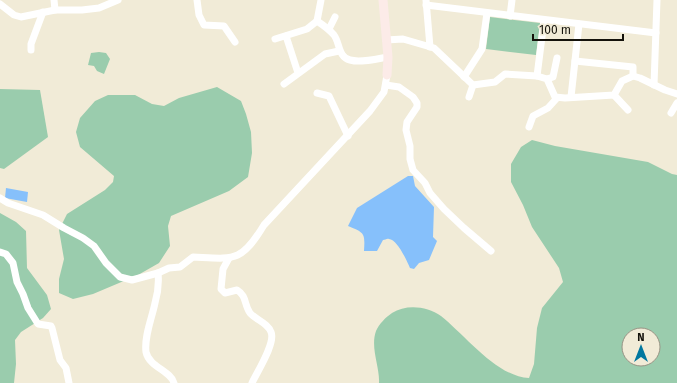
<svg xmlns="http://www.w3.org/2000/svg" width="677" height="383" viewBox="0 0 677 383" font-family="'Fira Sans',sans-serif">
<style>
.green{fill:#9accad;fill-rule:evenodd}
.water{fill:#86c0fb}
.lines{fill:none;stroke-linecap:round;stroke-linejoin:round}
.street{stroke:#fff;stroke-width:7}
.secondary{stroke:#fcebe8;stroke-width:9}
</style>
<rect width="100%" height="100%" fill="#f1ebd7"/>
<g class="green">
<path d="M490,17l50,6 -4,32 -50,-6z"/>
<path d="M99,52l7,1 4,6 -6,15 -7,-3 -3,-5 -6,-1 3,-12z"/>
<path d="M217,87l24,14 5,13 5,18 1,21 -4,24 -19,14 -58,25 -3,10 2,20 -11,17 -21,12 -45,19 -20,5 -14,-6v-14l5,-20 -5,-29 8,-16 38,-24 8,-8 1,-6 -34,-29 -4,-15 4,-14 15,-17 13,-6h27l17,9 12,2 15,-8z"/>
<path d="M0,89l40,1 8,47 -44,32 -4,-1z"/>
<path d="M532,140l23,6 93,16 24,12 5,1v208h-298c1,-16 -9,-35 -3,-52 3,-7 10,-14 16,-18 14,-9 35,-7 49,3 24,19 56,61 88,62l5,-14 3,-36 5,-20 21,-26 -4,-14 -27,-41 -9,-22 -12,-23v-18l10,-17zM629,335h24v24h-24z"/>
<path d="M0,213l16,9 10,9 1,37 20,27 4,14 -8,9 -22,14 -6,8 1,24 -2,19h-14z"/>
</g>
<g class="water">
<path d="M408,176h5l2,10 19,21 -1,30 4,4 -8,19 -10,3 -5,6 -4,-1c-3,-7 -13,-29 -21,-29 -2,-1 -4,1 -6,1l-6,11h-13c1,-18 1,-18 -16,-25l9,-18z"/>
<path d="M6,188l22,4 -1,10 -22,-4z"/>
</g>
<g class="lines">
<g class="street">
<path d="M54,0l1,10"/>
<path d="M197,0l2,15 5,10 20,1 11,16"/>
<path d="M321,0l-4,21c6,4 12,8 17,14 6,8 4,22 16,25 11,3 26,-1 38,-3"/>
<path d="M426,0l4,47"/>
<path d="M0,4l14,11 7,2 34,-7h27l17,-2 19,-8"/>
<path d="M426,5l230,28"/>
<path d="M510,16l2,-16"/>
<path d="M329,29l6,-12"/>
<path d="M286,36l12,37"/>
<path d="M275,39l32,-10 10,-8"/>
<path d="M386,40l17,-1 31,9 39,37 22,-3 10,-8 32,2 10,3 8,18 10,1 49,-3 8,-14 11,-5 7,2 25,12 12,4"/>
<path d="M31,50v-6l12,-32"/>
<path d="M575,61l58,6v9"/>
<path d="M537,76l7,-55"/>
<path d="M464,77l18,-28 5,-36"/>
<path d="M547,79l6,-2 4,-19"/>
<path d="M284,84l41,-30 14,-3"/>
<path d="M386,85l13,2 14,10 4,6v4l-10,15 -1,8 4,16v13l3,11 12,13 5,10 14,16 20,19 27,23"/>
<path d="M654,85l3,-85"/>
<path d="M317,93l12,3 19,40"/>
<path d="M614,95l14,15"/>
<path d="M469,97l4,-12"/>
<path d="M571,97l8,-73"/>
<path d="M671,113l6,-10"/>
<path d="M529,127l4,-11 15,-8 9,-10"/>
<path d="M0,198l8,5 35,12 21,13 19,10 11,8 12,17 14,14 12,3 26,-7 11,-5 11,-1 13,-10c41,2 48,6 71,-32l106,-114 14,-19 3,-17"/>
<path d="M0,252l6,2 7,9 4,19 6,12 5,14 10,16 13,2 1,2 8,32 6,8 3,15"/>
<path d="M229,258l-6,11 -2,20 4,4 12,-3c10,6 7,15 13,23 6,7 18,10 21,19 5,11 -14,40 -19,51"/>
<path d="M158,273c1,10 0,20 -3,30 -3,15 -11,33 -9,49 3,15 25,19 28,31"/>
</g>
<path class="secondary" d="M383,0l5,57 -1,18"/>
</g>
<g transform="translate(641 347)"><circle r="19" fill="#f1ebd7" stroke="#999485"/>
<path d="M0-3L7 15L0 10L-7 15Z" fill="#00779f"/>
<text y="-6" font-size="11" font-weight="bold" text-anchor="middle" fill="#14120b">N</text>
</g>
<path d="M533 34v6h90v-6" fill="none" stroke="#14120b" stroke-width="2"/>
<text x="539" y="34" font-size="12" fill="#14120b" stroke="#f1ebd7" stroke-width="3" paint-order="stroke">100 m</text>
</svg>
